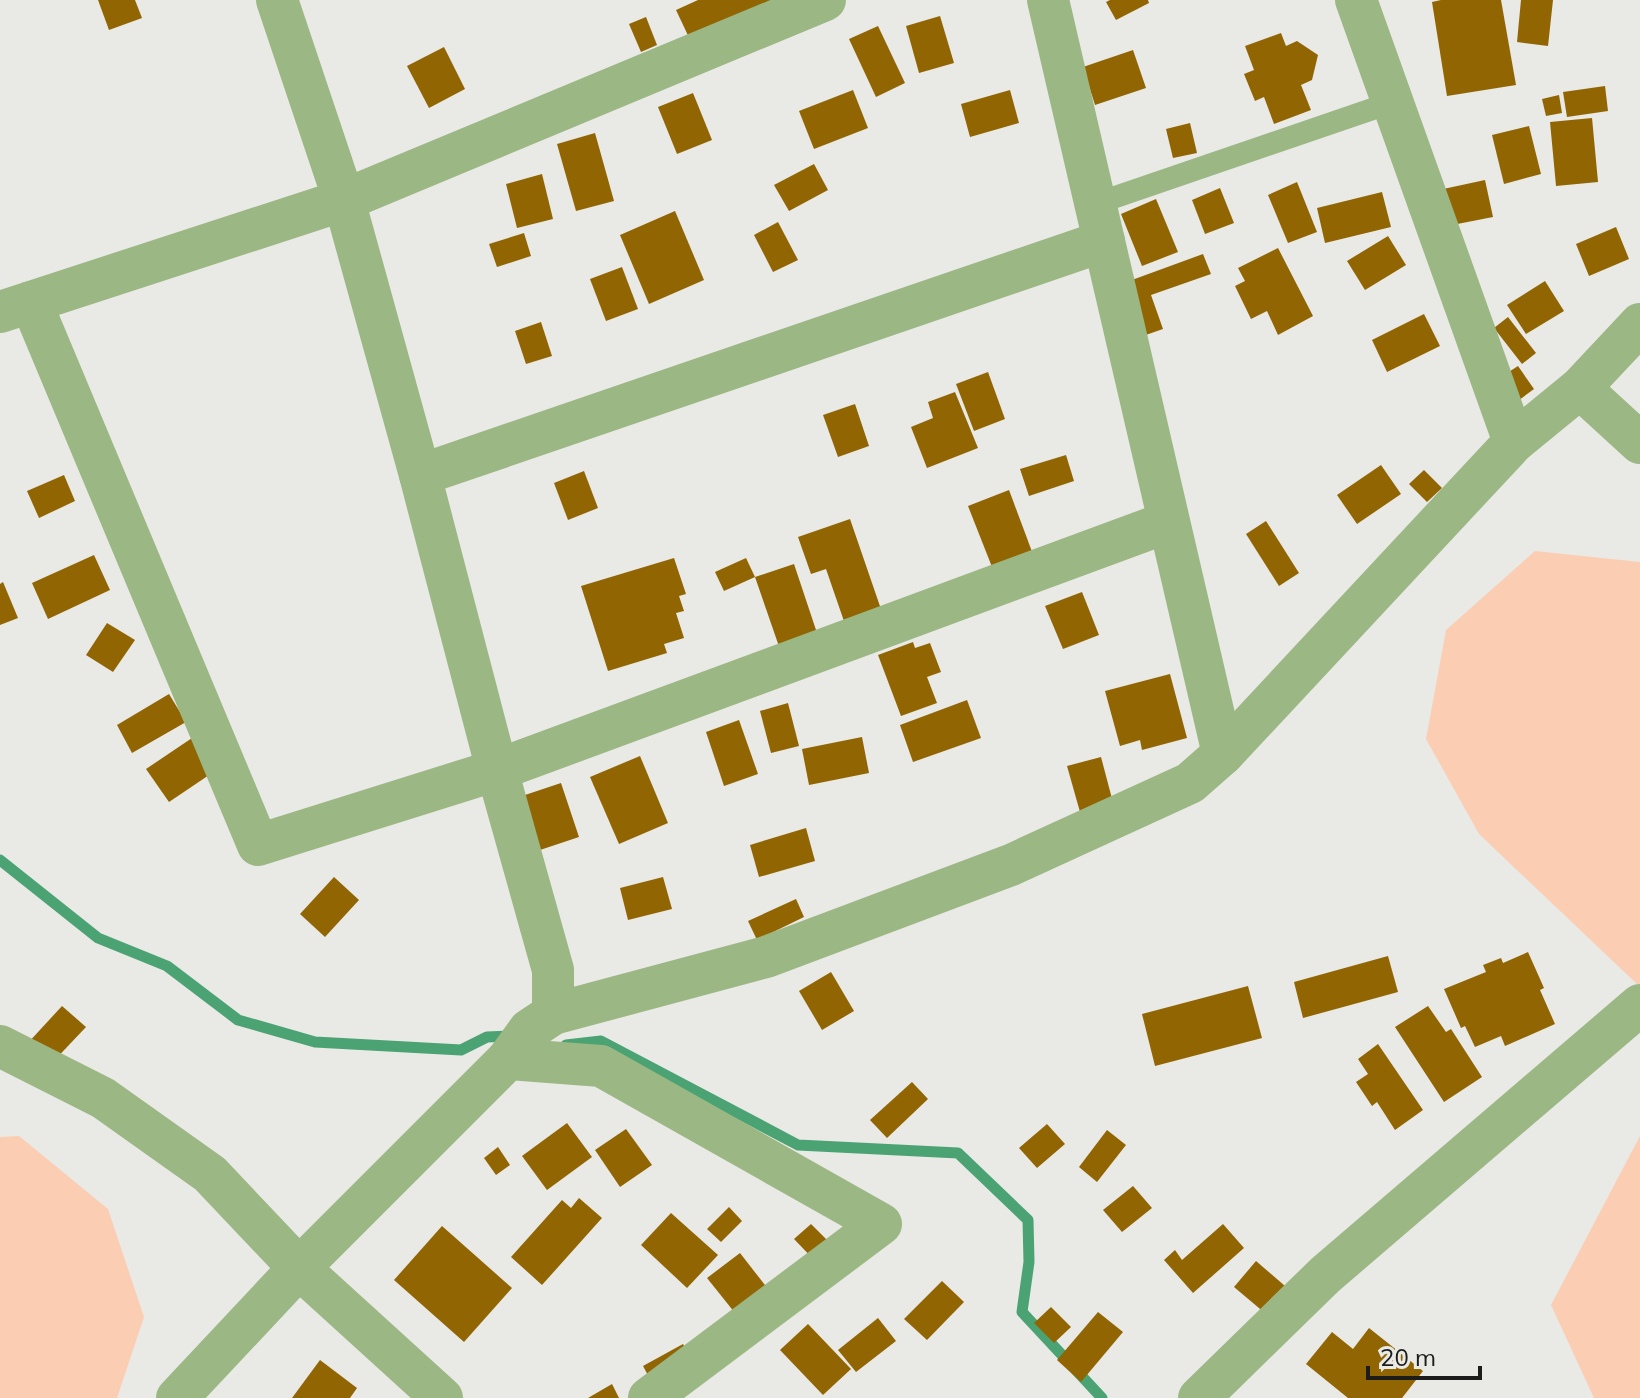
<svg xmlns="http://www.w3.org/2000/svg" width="1640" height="1398" viewBox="0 0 1640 1398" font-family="Mulish,sans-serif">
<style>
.green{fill:#fbceb4}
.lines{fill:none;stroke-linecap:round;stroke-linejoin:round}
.stream{stroke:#4ba373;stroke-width:11}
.building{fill:#916502}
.service{stroke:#9bb783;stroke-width:22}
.minor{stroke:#9bb783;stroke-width:42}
</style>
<rect width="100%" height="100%" fill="#e9e9e6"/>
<g class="green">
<path d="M1535,551l105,11v432l-2,-9 -159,-151 -53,-95 20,-109z"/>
<path d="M19,1136l89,73 36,108 -27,81h-117v-261z"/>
<path d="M1640,1136v262h-46l-43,-93z"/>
</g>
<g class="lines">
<g class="stream">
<path d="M0,860l98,78 69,28 71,54 77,22 146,8 26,-13 24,-1"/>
<path d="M566,1045l35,-4 197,104 160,8 70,67 1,42 -7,50 80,86"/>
</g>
</g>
<g class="building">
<path d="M98,0h37l7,18 -33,12z"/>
<path d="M698,0h97l-102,46 -17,-36z"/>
<path d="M1110,0h38l1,3 -33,17 -10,-18z"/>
<path d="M1441,0h60l15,85 -69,11 -15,-94z"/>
<path d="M1521,0h32l-5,46 -31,-4z"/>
<path d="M940,16l14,47 -35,10 -13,-47z"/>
<path d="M646,17l11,28 -16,7 -12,-28z"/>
<path d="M878,26l27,57 -29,14 -27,-58z"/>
<path d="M1281,33l5,13 11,-5 21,14 -6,25 -11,5 10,25 -37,14 -10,-27 -9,4 -11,-27 10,-4 -9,-24z"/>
<path d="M444,47l21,42 -36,19 -22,-42z"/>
<path d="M1133,50l13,38 -51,17 -12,-38z"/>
<path d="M1605,86l3,25 -41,6 -4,-25z"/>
<path d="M853,90l15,38 -54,21 -15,-38z"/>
<path d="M1010,90l9,33 -49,14 -9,-33z"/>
<path d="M693,93l19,47 -35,14 -19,-47z"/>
<path d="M1559,95l3,18 -16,3 -4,-17z"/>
<path d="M1592,118l6,64 -42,4 -6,-64z"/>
<path d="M1190,123l7,30 -24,5 -7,-29z"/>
<path d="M1529,126l12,48 -37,10 -12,-49z"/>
<path d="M595,133l19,68 -38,10 -19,-67z"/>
<path d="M814,164l14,26 -39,21 -15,-26z"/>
<path d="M542,174l11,45 -36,9 -11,-44z"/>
<path d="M1485,180l8,37 -51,10 -8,-36z"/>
<path d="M1297,182l20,50 -29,11 -20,-48z"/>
<path d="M1220,188l14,35 -29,11 -13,-34z"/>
<path d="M1382,192l9,35 -66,16 -8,-35z"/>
<path d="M1156,199l22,53 -36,14 -21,-52z"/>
<path d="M675,211l29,69 -55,24 -29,-69z"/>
<path d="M778,222l20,38 -25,12 -19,-37z"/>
<path d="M1616,227l13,32 -40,17 -13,-32z"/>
<path d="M524,233l7,23 -34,11 -8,-23z"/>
<path d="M1388,236l18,29 -41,25 -18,-29z"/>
<path d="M1278,248l35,68 -35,19 -11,-24 -16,8 -16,-33 10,-5 -7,-13z"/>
<path d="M1203,254l8,20 -60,21 12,34 -23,8 -19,-53z"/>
<path d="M622,267l16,42 -32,12 -16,-42z"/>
<path d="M1545,281l19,30 -38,23 -19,-29z"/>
<path d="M1424,314l16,32 -53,26 -15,-32z"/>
<path d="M1508,317l28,36 -14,11 -28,-36z"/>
<path d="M541,322l11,34 -26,8 -11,-33z"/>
<path d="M1518,366l16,23 -19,14 -17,-24z"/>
<path d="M988,372l17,47 -31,12 -18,-47z"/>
<path d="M955,392l23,56 -51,20 -16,-41 22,-9 -5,-16z"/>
<path d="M855,404l14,42 -31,11 -15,-42z"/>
<path d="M1066,455l8,26 -45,15 -9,-27z"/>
<path d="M1381,465l20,29 -44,30 -20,-29z"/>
<path d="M1424,470l18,18 -15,14 -18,-18z"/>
<path d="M584,471l14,37 -30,12 -14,-37z"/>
<path d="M64,475l11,26 -36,17 -12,-27z"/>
<path d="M1009,490l25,67 -40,15 -26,-66z"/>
<path d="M850,519l33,96 -37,12 -20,-58 -15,5 -13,-37z"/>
<path d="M1266,521l33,52 -20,13 -33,-52z"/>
<path d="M94,555l16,35 -62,29 -16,-36z"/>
<path d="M674,558l12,36 -7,2 5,15 -8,2 8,25 -20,6 3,9 -59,18 -27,-85z"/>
<path d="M746,558l9,19 -31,14 -9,-19z"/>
<path d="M794,564l27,81 -38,13 -28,-81z"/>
<path d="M3,582l15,36 -18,7v-41z"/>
<path d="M1082,592l17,43 -36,14 -18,-43z"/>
<path d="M107,623l28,17 -22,32 -27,-17z"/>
<path d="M913,642l2,6 15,-5 11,29 -14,5 10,26 -36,13 -23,-61z"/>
<path d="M1170,674l17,64 -45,12 -2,-10 -20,6 -15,-55z"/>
<path d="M169,694l17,28 -54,31 -15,-28z"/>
<path d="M967,700l14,38 -68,24 -13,-37z"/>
<path d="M788,703l11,43 -28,7 -11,-42z"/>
<path d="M739,720l19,54 -34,12 -18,-54z"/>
<path d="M195,736l23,33 -49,33 -23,-33z"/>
<path d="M862,737l7,36 -60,12 -7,-36z"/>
<path d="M640,756l28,67 -49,21 -29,-67z"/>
<path d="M1101,757l14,53 -33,9 -15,-53z"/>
<path d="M561,783l18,54 -39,13 -18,-54z"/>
<path d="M806,828l9,33 -56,16 -9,-32z"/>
<path d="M334,877l25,23 -34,37 -25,-23z"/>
<path d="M663,877l9,32 -44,11 -8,-32z"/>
<path d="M796,899l8,18 -47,23 -9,-19z"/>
<path d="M1528,952l16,36 -4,2 15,34 -50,22 -4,-10 -26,11 -10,-21 -4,2 -17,-39 42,-17 -3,-7 18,-7 2,5z"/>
<path d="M1388,956l10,36 -95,26 -9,-36z"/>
<path d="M831,972l23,39 -32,19 -23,-39z"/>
<path d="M1248,986l14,52 -107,28 -13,-52z"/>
<path d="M62,1006l24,21 -36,38 -23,-21z"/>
<path d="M1428,1006l18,26 5,-3 31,48 -38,25 -49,-75z"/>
<path d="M1378,1044l45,66 -28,20 -18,-28 -5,4 -16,-24 12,-8 -10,-15z"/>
<path d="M912,1082l16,17 -41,39 -17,-18z"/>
<path d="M567,1123l25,34 -45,33 -25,-34z"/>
<path d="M1047,1124l18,20 -28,24 -18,-20z"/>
<path d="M626,1129l26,36 -32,22 -25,-37z"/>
<path d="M1107,1130l19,15 -29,37 -18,-15z"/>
<path d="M498,1147l12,18 -14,10 -12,-17z"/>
<path d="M1133,1186l19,22 -30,24 -19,-22z"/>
<path d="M579,1198l23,20 -60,67 -31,-28 51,-57 9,8z"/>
<path d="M729,1207l13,14 -21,21 -14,-13z"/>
<path d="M671,1213l47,42 -31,33 -46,-43z"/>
<path d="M811,1224l24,24 -17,16 -24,-25z"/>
<path d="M1223,1224l21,24 -51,45 -29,-33 11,-10 7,10z"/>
<path d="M442,1226l70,62 -48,54 -70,-62z"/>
<path d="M740,1253l35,45 -32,25 -36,-45z"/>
<path d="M1256,1261l44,38 -22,25 -44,-37z"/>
<path d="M942,1281l22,21 -37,38 -23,-21z"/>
<path d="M1051,1307l20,20 -17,16 -20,-20z"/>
<path d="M1098,1312l25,20 -42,50 -24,-22z"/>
<path d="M878,1318l18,23 -40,31 -18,-22z"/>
<path d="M808,1324l43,45 -28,26 -43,-45z"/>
<path d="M1369,1328l54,43 -21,27h-54l-42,-34 26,-32 21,17z"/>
<path d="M683,1344l15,28 -40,22 -15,-28z"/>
<path d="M320,1360l37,28 -7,10h-58z"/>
<path d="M612,1384l7,14h-31z"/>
</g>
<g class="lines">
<path class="service" d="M1095,204l298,-102"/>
<g class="minor">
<path d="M1048,0l175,754"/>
<path d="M1356,0l158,442"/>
<path d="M31,302l227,543 239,-75 671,-248"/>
<path d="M0,312l344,-112 481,-200"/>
<path d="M1580,388l60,55"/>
<path d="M420,475l684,-234"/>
<path d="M553,1014l213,-57 245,-92 179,-82 33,-29 291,-312 66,-54 60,-64"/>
<path d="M0,1046l103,52 107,76 89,94 143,130"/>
<path d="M508,1059l93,7 280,158 -232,174"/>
<path d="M177,1398l122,-130 209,-209 21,-29 24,-16v-44l-56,-200 -77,-295 -76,-275 -67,-200"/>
<path d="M1199,1398l126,-123 315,-270"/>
</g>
</g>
<path d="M1368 1366v12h112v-12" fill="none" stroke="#1c1c1b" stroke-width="4"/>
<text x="1380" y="1366" font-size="24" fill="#1c1c1b" stroke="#e9e9e6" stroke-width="6" paint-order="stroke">20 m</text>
</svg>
